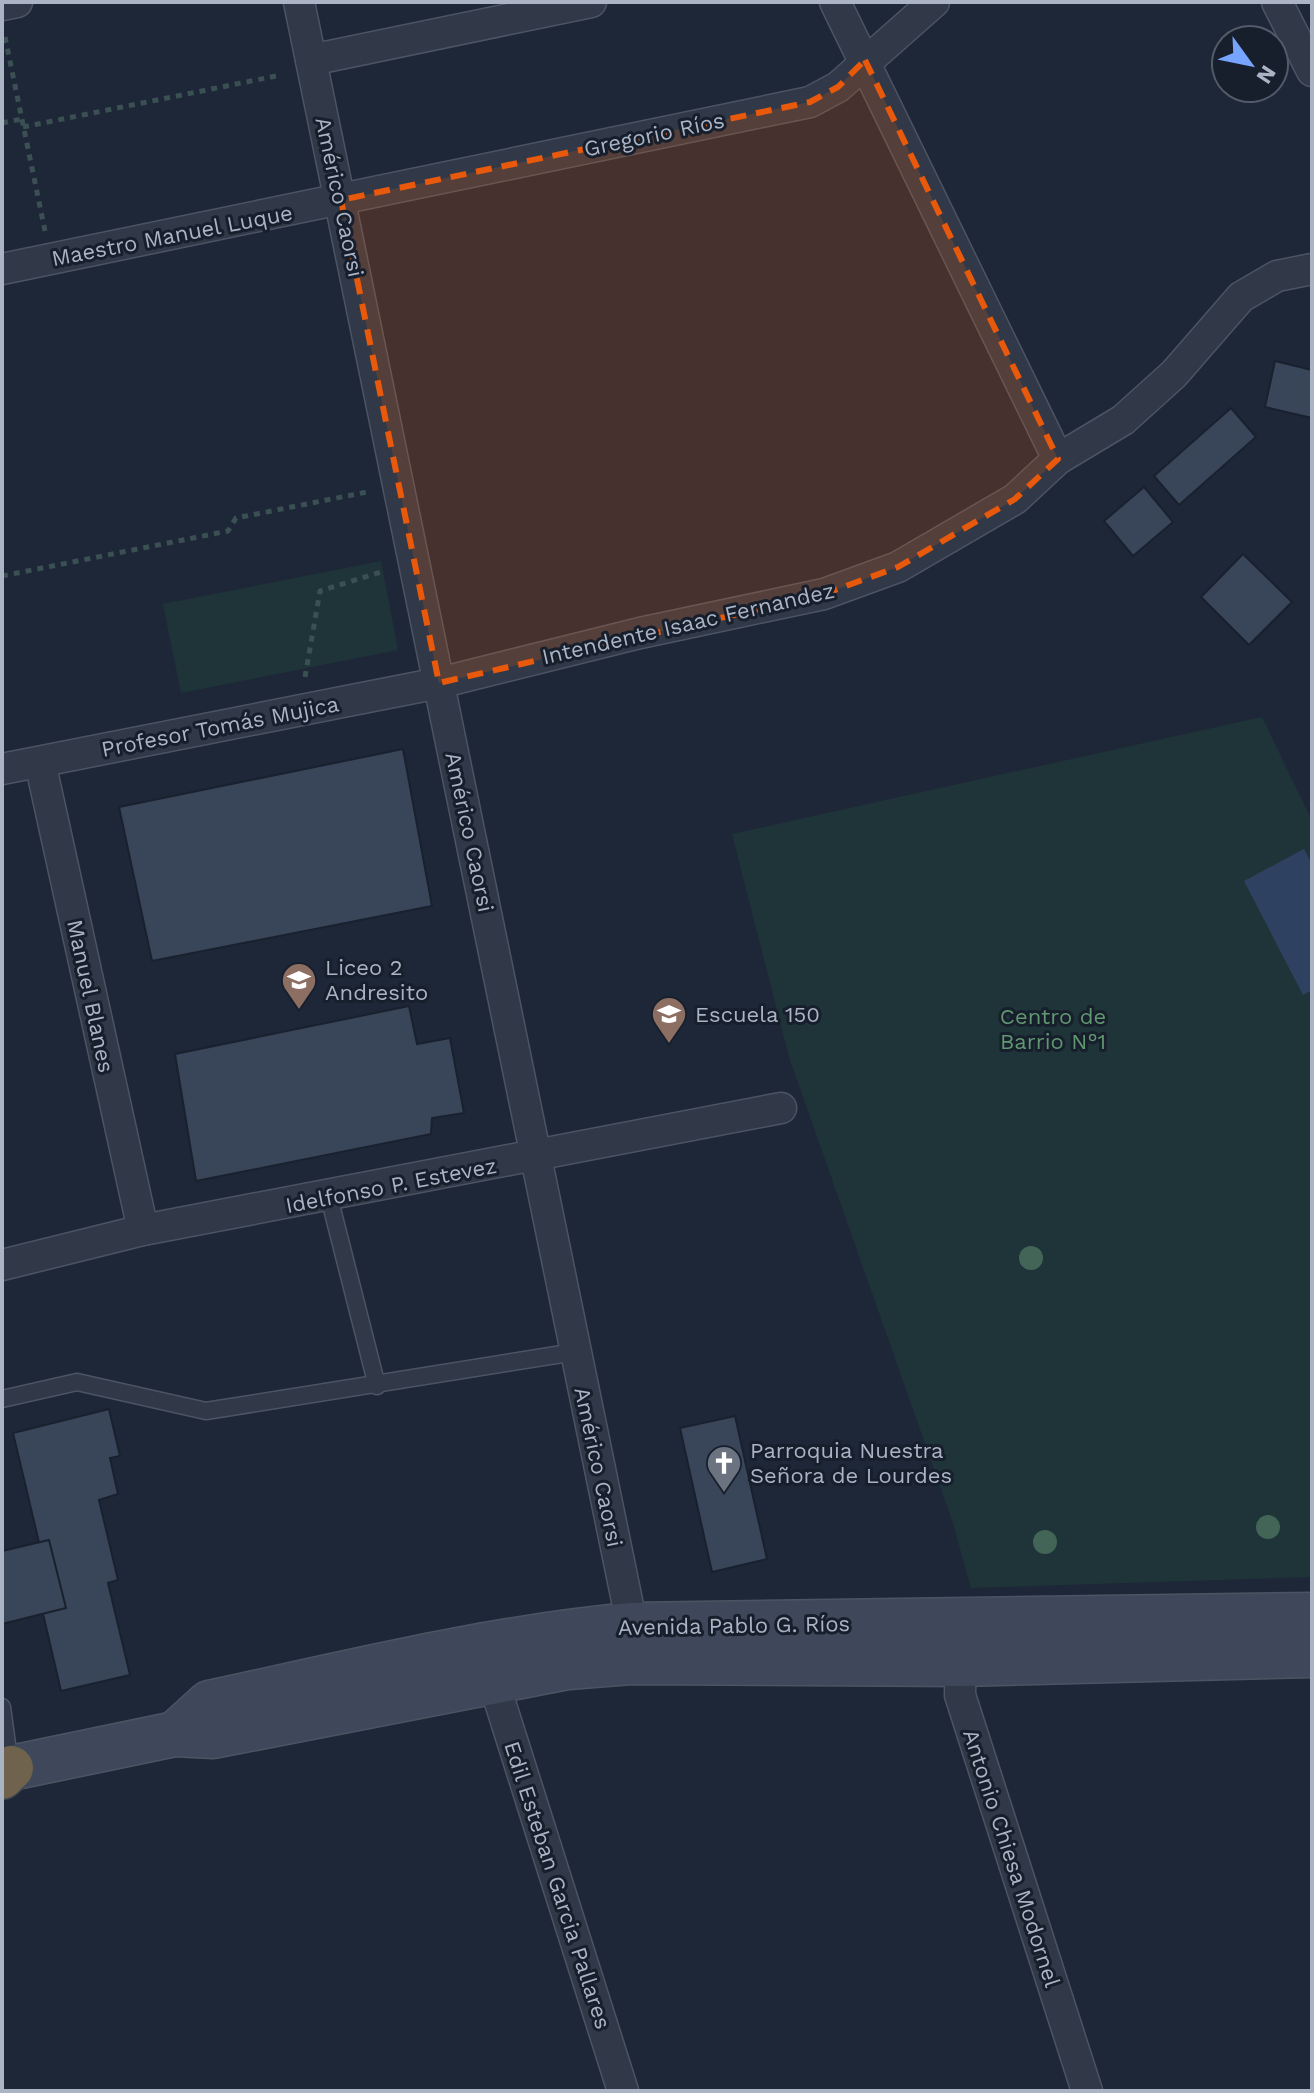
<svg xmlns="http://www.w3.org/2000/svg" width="1314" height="2093" viewBox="0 0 1314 2093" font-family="'Work Sans',sans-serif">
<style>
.green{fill:#1f3439}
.water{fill:#2f4161}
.building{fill:#394558;stroke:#19212e;stroke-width:2}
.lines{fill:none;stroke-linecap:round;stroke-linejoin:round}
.lane-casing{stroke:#4c5463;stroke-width:19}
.street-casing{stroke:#4c5463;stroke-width:33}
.secondary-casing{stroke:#4c5463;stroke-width:47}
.highway-casing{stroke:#39414f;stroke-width:47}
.path{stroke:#3a5053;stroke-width:5;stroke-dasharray:6 6;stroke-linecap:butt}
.lane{stroke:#313948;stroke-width:16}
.street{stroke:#313948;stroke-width:30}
.secondary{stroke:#3f485b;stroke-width:44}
.highway{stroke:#6f634d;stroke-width:44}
.tree{fill:#436557}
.marked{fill:#e8590c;fill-opacity:0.2;stroke:#e8590c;stroke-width:6;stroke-dasharray:16 10;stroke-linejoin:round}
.labels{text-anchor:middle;stroke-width:6;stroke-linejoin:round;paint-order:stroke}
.street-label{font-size:22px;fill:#abb4c5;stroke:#171f2c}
.poi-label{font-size:22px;fill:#abb4c5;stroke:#171f2c;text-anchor:start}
.park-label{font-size:22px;fill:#619770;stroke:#171f2c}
</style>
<rect width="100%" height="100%" fill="#1e2738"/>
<g class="green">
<path d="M381,561l17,89 -217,43 -18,-89z"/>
<path d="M1262,717l50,104v756l-341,11 -19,-68 -163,-463 -57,-223z"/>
</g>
<path class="water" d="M1304,849l8,15v126l-9,5 -59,-114z"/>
<g class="building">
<path d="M1275,361l37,9v48l-47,-11z"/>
<path d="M1231,408l25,29 -77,68 -25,-29z"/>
<path d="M1144,487l29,35 -40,34 -29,-35z"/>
<path d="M1243,554l49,48 -43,43 -48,-48z"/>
<path d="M403,749l29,157 -280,55 -33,-154z"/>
<path d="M409,1006l8,38 33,-6 14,75 -32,5 -1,16 -235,47 -21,-127z"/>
<path d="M109,1409l11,47 -10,2 8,36 -19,6 19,80 -10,3 22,92 -69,16 -31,-133 12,-3 -29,-122z"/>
<path d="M735,1416l32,143 -55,13 -32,-144z"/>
<path d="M49,1540l17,68 -64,16v-73z"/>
</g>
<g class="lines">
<g class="lane-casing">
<g id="lane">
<path d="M329,1197l48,189"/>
<path d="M2,1399l75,-17 129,29 369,-59"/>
<path d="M2,1707l8,59"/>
</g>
</g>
<g class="street-casing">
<g id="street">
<path d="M299,2l333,1623 -1,17"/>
<path d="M835,2l223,457"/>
<path d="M1277,2l35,69"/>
<path d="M2,5l15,-3"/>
<path d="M311,60l280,-58"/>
<path d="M2,269l808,-167 28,-15 96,-85"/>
<path d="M40,762l103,468"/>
<path d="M2,769l437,-86 201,-50 184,-39 74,-27 117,-68 43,-40 65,-39 51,-46 67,-77 36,-21 35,-7"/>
<path d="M2,1265l141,-35 638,-122"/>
<path d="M961,1647l-1,48 127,396"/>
<path d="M493,1680l130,411"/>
</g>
</g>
<g class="secondary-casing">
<g id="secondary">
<path d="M175,1734l34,-31c140,-30 279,-65 423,-78l680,-10"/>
<path d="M2,1773l9,-5 164,-34 38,2 355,-69 63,-5 330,2 351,-9"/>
</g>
</g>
<g class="highway-casing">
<path id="highway" d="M2,1777l9,-9"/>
</g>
<g class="path">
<path d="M5,37l40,194"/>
<path d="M2,123l20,-4"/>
<path d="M23,127l258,-52"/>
<path d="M2,576l226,-45 8,-13 131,-26"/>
<path d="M305,677l15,-86 64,-20"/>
</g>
<use href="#lane" class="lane"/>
<use href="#street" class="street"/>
<use href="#secondary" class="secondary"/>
<use href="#highway" class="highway"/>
</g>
<g class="tree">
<circle cx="1031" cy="1258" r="12"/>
<circle cx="1268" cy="1527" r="12"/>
<circle cx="1045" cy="1542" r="12"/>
</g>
<path class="marked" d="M865,60l193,399 -43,40 -117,68 -74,27 -385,89 -98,-483 469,-98 28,-15z"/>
<defs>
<g id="school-pin" transform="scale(1.8)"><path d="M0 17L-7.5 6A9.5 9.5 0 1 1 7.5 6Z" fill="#8d6e63" stroke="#171f2c"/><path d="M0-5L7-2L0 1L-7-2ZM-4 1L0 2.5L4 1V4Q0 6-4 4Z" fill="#fff"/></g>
<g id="church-pin" transform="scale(1.8)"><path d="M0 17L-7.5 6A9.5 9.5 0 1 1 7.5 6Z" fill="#6b7280" stroke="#171f2c"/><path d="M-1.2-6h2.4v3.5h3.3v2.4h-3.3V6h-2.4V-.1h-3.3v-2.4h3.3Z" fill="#fff"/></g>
</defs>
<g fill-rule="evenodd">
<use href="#school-pin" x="299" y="980"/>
<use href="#school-pin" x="669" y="1014"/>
<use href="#church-pin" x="724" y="1463"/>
</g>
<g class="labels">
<g class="street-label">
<text transform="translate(654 134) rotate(-12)" y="8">Gregorio Ríos</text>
<text transform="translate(340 197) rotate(78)" y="8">Américo Caorsi</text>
<text transform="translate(172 235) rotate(-11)" y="8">Maestro Manuel Luque</text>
<text transform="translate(688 623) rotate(-13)" y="8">Intendente Isaac Fernandez</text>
<text transform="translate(220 726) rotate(-11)" y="8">Profesor Tomás Mujica</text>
<text transform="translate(470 832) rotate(78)" y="8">Américo Caorsi</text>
<text transform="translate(91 996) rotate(78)" y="8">Manuel Blanes</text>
<text transform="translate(391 1185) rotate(-11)" y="8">Idelfonso P. Estevez</text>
<text transform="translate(599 1467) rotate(78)" y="8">Américo Caorsi</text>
<text transform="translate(734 1625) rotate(-1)" y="8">Avenida Pablo G. Ríos</text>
<text transform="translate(1012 1858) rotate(72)" y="8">Antonio Chiesa Modornel</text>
<text transform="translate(558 1885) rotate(72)" y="8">Edil Esteban Garcia Pallares</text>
</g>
<g class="poi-label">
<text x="325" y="975">Liceo 2<tspan x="325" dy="25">Andresito</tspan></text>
<text x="695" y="1022">Escuela 150</text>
<text x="750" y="1458">Parroquia Nuestra<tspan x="750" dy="25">Señora de Lourdes</tspan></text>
</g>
<g class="park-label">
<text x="1053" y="1024">Centro de<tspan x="1053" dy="25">Barrio N°1</tspan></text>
</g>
</g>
<rect width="1314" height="2093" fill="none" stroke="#abb4c5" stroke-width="8"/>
<g transform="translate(1250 64) rotate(123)"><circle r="38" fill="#171f2c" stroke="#525b69" stroke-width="2"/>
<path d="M0-6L14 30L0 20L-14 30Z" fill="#76a4ff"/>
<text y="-12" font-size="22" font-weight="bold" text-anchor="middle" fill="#abb4c5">N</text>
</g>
</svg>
